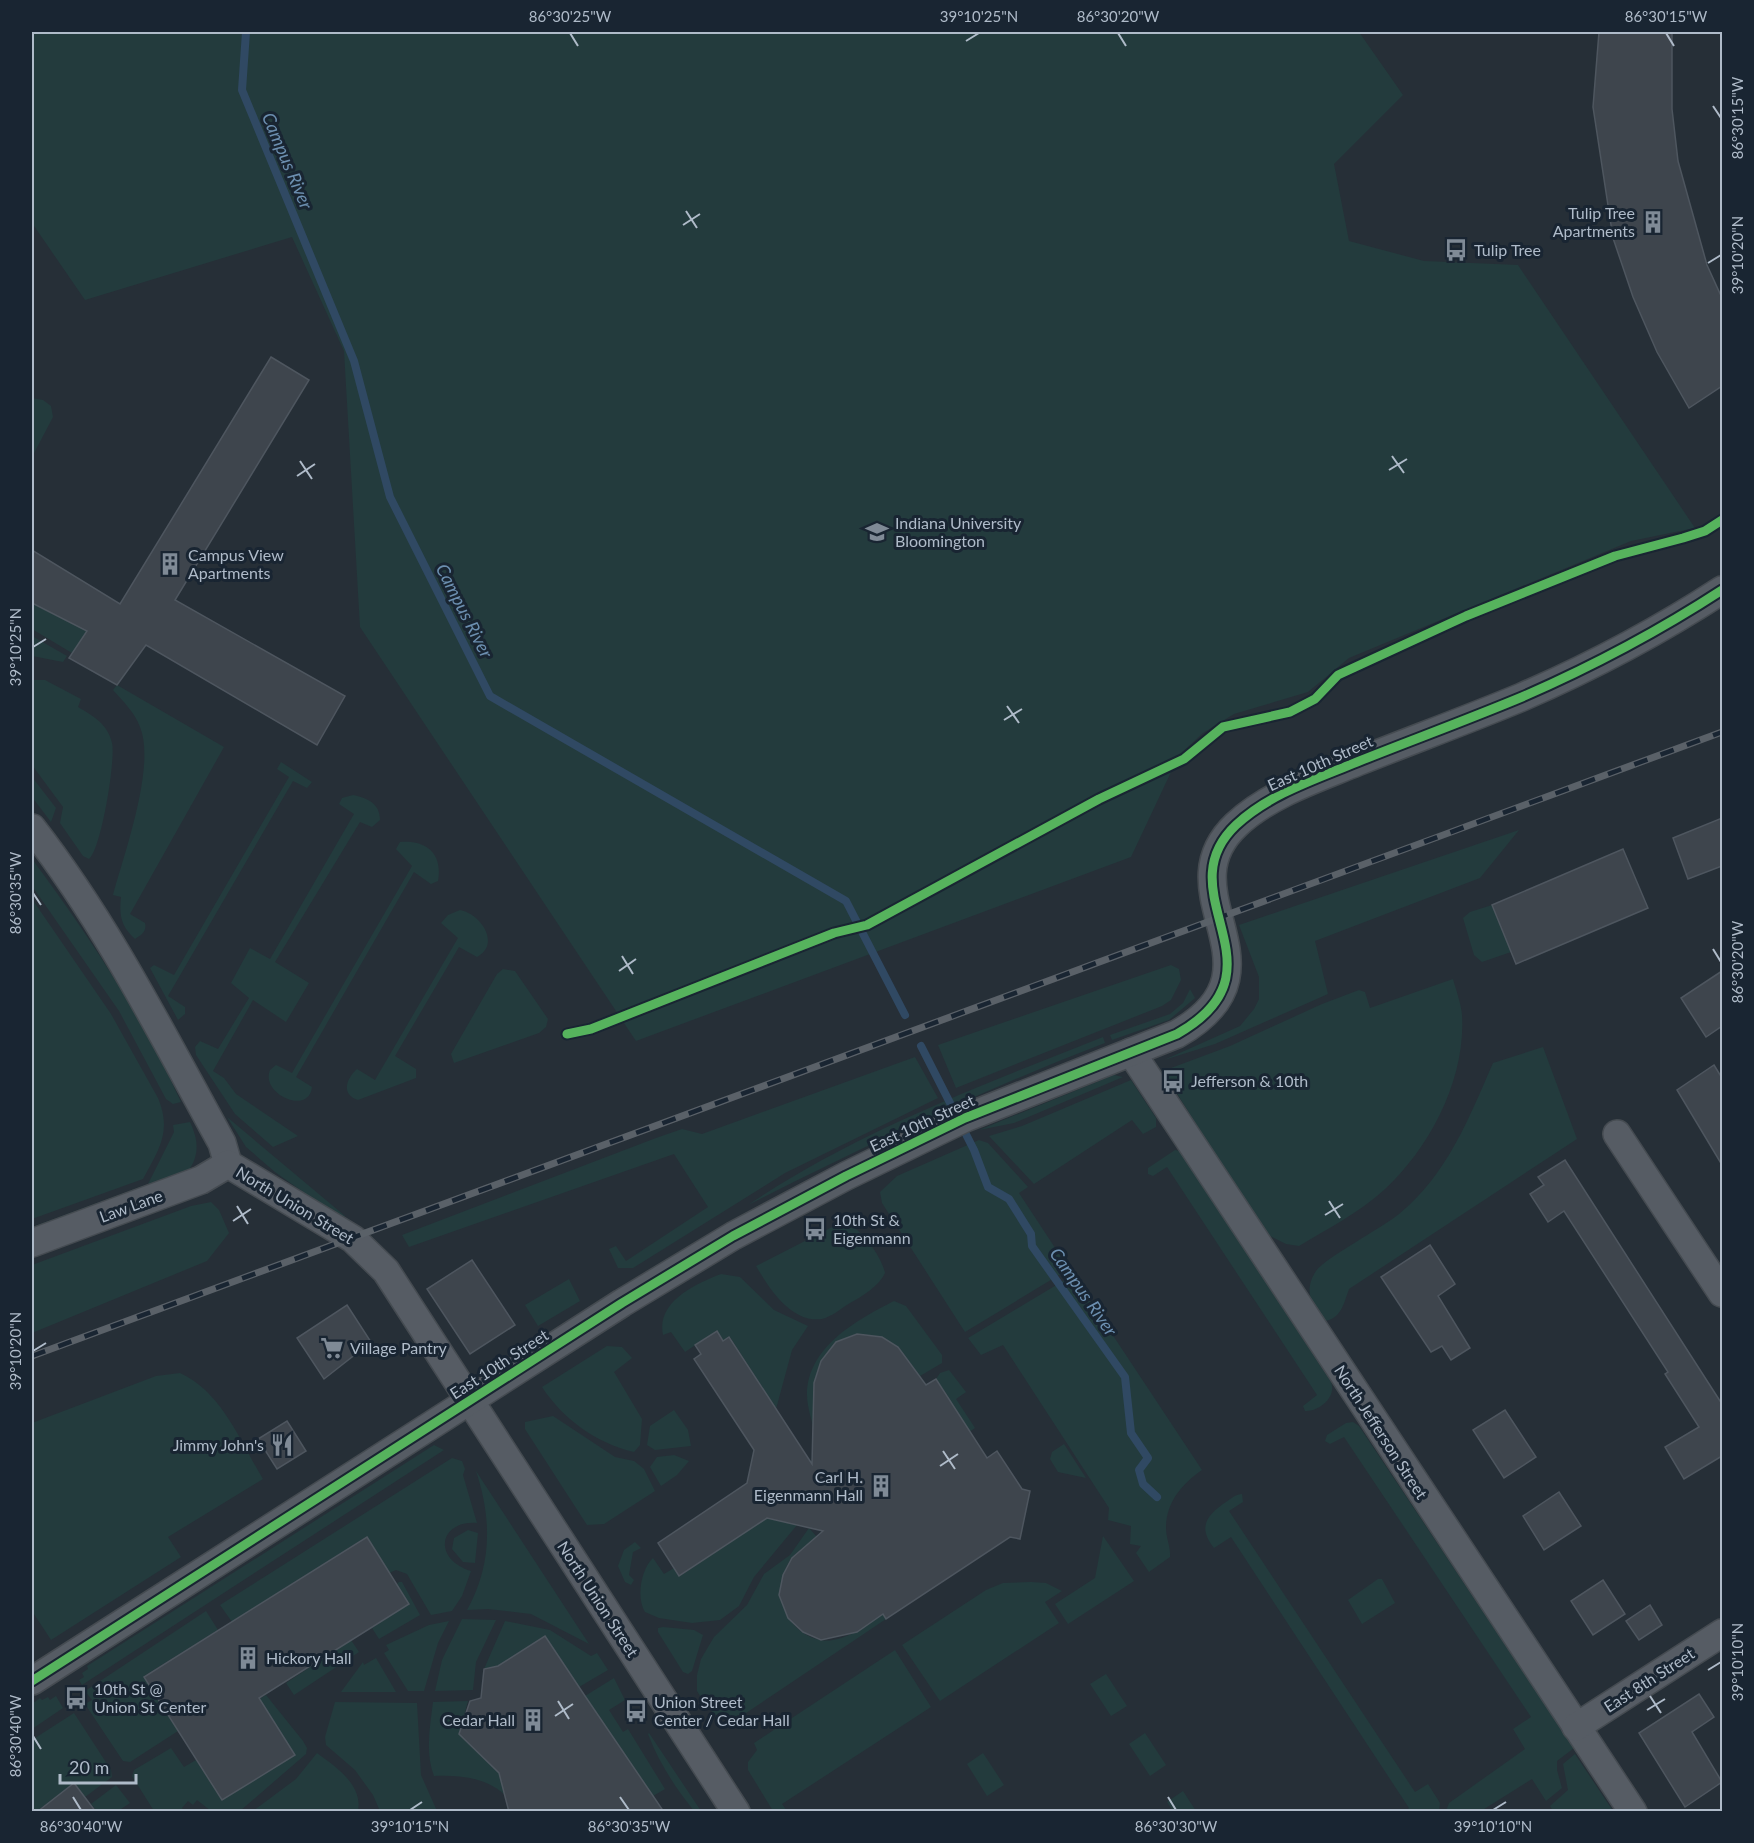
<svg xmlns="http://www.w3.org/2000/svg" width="1754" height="1843" viewBox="0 0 1754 1843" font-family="Lato,sans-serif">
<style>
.green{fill:#233b3d}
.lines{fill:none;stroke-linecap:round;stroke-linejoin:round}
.stream{stroke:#304963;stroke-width:8}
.building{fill:#3e454d;stroke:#4e565f;stroke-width:1.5}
.minor-casing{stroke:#454b51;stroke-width:30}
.minor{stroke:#565c64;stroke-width:27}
.rail-casing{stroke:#5a6168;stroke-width:7}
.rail{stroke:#192532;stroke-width:4.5;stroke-dasharray:14;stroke-linecap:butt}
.cycleway-casing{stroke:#192532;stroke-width:13}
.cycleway{stroke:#56b35d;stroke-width:9}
.ticks{fill:none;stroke:#afbbc9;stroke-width:2}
.labels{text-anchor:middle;stroke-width:6;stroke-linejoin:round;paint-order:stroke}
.poi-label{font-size:16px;fill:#afbbc9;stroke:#192532;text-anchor:start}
.street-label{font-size:16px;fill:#afbbc9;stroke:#192532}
.water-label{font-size:18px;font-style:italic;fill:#6c8fb0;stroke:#192532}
.neatline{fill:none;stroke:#afbbc9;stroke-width:2}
.ticks-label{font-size:15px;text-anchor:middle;fill:#afbbc9}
</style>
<rect width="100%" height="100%" fill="#262f37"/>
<g class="green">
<path d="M32,32h1327l44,63 -69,69 15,77 75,20 94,4 177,263 -64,13 -282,117 -41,34 -74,22 -31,19 -24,22 -48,102 -495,184 -276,-414 -16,-276 -52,-114 -207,63 -53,-77z"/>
<path d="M32,398l11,2 8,6 2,11 -21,40z"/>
<path d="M32,603l55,28 -15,22 -40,-24z"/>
<path d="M32,636l35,20 -4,6 -31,-6z"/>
<path d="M32,680h13l36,19 -3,8c15,9 30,17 34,36 4,16 -11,107 -23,116l-6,-3 -23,-33 3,-16 -31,-42z"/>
<path d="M117,685l107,62 -94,167 15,9c2,8 -3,12 -10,16 -14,-13 -16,-23 -14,-42l-8,-2c11,-41 43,-129 27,-168 -5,-14 -17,-26 -27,-37z"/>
<path d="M281,762l31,20 -5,6 -14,-7 -125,215 17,11v7l-7,6 -28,-52 4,-3 20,10 115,-198 -12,-8z"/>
<path d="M32,777l24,31 -5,14 -19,-25z"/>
<path d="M353,795c14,3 27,8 27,25l-8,7 -12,-5 -85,140 34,21 -23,39 -33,-22 -40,71 11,7 12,16 62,42 -25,11 -38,-33 -39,-59 -1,-8 5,-6 18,8 31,-51 -18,-15 19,-35 20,11 84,-145 -15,-10 3,-6z"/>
<path d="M1519,830l-39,48 -165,63 13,53 -113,50 -51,16 76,-34 14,-17 5,-10v-22l-20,-52z"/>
<path d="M400,842c26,-2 43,11 38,39l-7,3 -17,-12 -118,205 16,10c-3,29 -52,7 -42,-17l6,-5 16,8 120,-207 -16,-17z"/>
<path d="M32,859c56,75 110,157 149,243l-8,2 -7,-5 -47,-88 -87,-125z"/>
<path d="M32,899l79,115 47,84c14,34 1,51 -15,81l-111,40z"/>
<path d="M1492,905l19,47 -29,10 -8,-7 -11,-37 7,-6z"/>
<path d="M460,910c21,4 41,34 17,47l-18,-10 -64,109 21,13v9l-58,22c-18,-6 -11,-22 -1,-31l18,11 83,-142 -17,-15 7,-8z"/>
<path d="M1171,965l8,4 2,11 -10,20 -9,6 -206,82 -18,-43z"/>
<path d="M503,969l12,2 33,48 -2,8 -7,6 -85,30 -3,-9 46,-80z"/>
<path d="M1453,979c3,11 8,24 9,36 4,64 -32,133 -78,175 -25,23 -57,39 -85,56l-13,-2 -22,-11 -101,-162 67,-25 92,-42 37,-14 6,2 5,16z"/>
<path d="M1190,989l5,9 -26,22 -57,20 -2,-5 60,-21 13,-11z"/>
<path d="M1103,1037l2,6c-123,47 -240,103 -357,162 108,-73 234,-120 355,-168z"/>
<path d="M1543,1047l34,92 -228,150c-5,14 -8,31 -26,32 -11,-16 -20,-30 -7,-50 9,-13 66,-43 83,-57 48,-39 70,-96 94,-151z"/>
<path d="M915,1057l23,41 -153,75 -152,95h-15l-9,-19 7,-3 10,15 82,-54 -34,-53 -265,93 -7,-12 254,-97 26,-9 20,5z"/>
<path d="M1114,1075l9,2 -109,46 -35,7z"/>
<path d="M1131,1080l25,38v9l-13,7 -11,-14 -98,64 -45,-48 33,-10z"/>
<path d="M227,1117l118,99 -4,3 -66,-47 -29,-25z"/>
<path d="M190,1122c9,19 10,35 -4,52l-154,57v-4l116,-43 26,-52 -1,-7z"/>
<path d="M979,1140l9,3 40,44 -9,6 50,76 -104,63 -83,-129 -2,-11 17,-16z"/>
<path d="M1175,1150l5,1 151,231c6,15 -12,30 -26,29l-2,-5 14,-11 -150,-228 -14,9 -5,-2v-6z"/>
<path d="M211,1202l8,8 10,23 -22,28 -175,72v-68l159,-59z"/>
<path d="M842,1222c17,2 40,35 43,51 -6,13 -22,23 -35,30 -8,5 -19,14 -28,16 -31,4 -53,-31 -66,-53z"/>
<path d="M721,1274l19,3 34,33 34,16 -16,24 -16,59 -46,-72 -7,4 -7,-10 -31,21 -14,-20 -8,3c-7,-33 32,-51 58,-61z"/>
<path d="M1073,1275l129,195c-20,14 -36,32 -36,58 0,10 5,20 4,29l-21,15 -13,-19 5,-7 -11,-2 1,-18 -23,-6 1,-12 -106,-163 -22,10 -13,-17z"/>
<path d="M569,1279l11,22 -42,25 -13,-21z"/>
<path d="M894,1301l12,5 36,49v8l-22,13 -22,-29 -41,-13 -21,8 -15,19 -7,71c-2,-12 -7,-25 -7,-37 0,-48 50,-75 87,-94z"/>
<path d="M607,1346l15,1 10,11 -18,14 28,47 -2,26 -6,7c-38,-9 -71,-33 -92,-65z"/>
<path d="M949,1370l17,22 -10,7 19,29 -6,4 -31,-29 10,-7 -12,-17 4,-6z"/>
<path d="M180,1373c42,19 60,68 83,106l-95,58 13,20 -130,83 -19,-29v-188l124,-47z"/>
<path d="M674,1410l14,20 3,16 -36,4 -8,-5 3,-19z"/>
<path d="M553,1416l62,41 19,4 10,8 11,22 -51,33 -17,1 -62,-96v-7z"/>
<path d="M1353,1422l6,4 215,322 -17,13v9l5,18 -16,13 -14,-22 -51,32h-35l3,-8 76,-54 -12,-20 18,-12 -187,-280 -14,7 -5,-3 2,-6 19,-12z"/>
<path d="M1064,1444l22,34 -28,-6 -8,-13 2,-7z"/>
<path d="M434,1445l10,5 -362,235 -3,-5 5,-3 -2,-4 6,-4 -1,-3z"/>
<path d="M674,1455l15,6 -12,14 -16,11 -11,-19 7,-10z"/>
<path d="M452,1458l10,3 3,8 -2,6 14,48c-37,-3 -46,35 -6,48l-9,25 -10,15 -21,4 -24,-41 -11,-4 -7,3 -23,-36 -134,85 -12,-17z"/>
<path d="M476,1471l113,173 -58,-30 -43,-5 -21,1c25,-45 25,-91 9,-139z"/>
<path d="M1242,1494l1,8 -14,9 186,281 13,-8 12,19 -1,8h-34l4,-3 -178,-271 -17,11c-17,-21 -7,-33 12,-46 6,-4 10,-8 16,-8z"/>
<path d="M767,1518l30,7 -43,52 -15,29 -19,14 -28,3 -33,-5 -14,-6c-9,-14 -4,-43 8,-54l11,16 10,-6 6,8z"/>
<path d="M809,1528l8,9c-8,7 -18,13 -25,21 -22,28 -9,74 28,82 22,4 46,-14 63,-26l3,5 -140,94 -15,5 -7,-1 -8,-2 -9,-8 -10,-16v-16l4,-16 13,-22 33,-32 17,-31 26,-19z"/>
<path d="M468,1530l10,3 -3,30 -12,-1 -11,-13 2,-11z"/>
<path d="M1103,1536l31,45 -66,43 -13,-20 40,-26z"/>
<path d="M635,1542l6,6 -8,4 -4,23 5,5 -3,5 -6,-3 -7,-16 6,-16z"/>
<path d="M1378,1579h4l13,24 -33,21 -14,-24z"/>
<path d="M399,1582h3l18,33 -41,24 -7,-11 37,-24 -12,-20z"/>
<path d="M1031,1582l15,1 16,8 -17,11 14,21 -119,78 -38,-56 84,-55 17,-7z"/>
<path d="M206,1611l12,19 -74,46 34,55 -48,31 -7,-1 -38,-57 7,-4 -7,-9z"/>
<path d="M462,1619l34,1 -20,42 -3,28 -38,1 7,-31z"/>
<path d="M449,1621l-11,22 -14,48h-16l-24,-38 5,-3 -3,-5 43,-20z"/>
<path d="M505,1621l45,9 41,26 6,-3 11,17 -29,17 -34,-51 -47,30 -14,3z"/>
<path d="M663,1627l31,3 9,5 -11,36 -4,3 -5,-2 -25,-40v-4z"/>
<path d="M351,1640l8,12 -65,43 -8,-12z"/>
<path d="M895,1650l36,57 -149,97 5,7h-14l-25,-41v-8l9,-12 -3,-7z"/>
<path d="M376,1658l20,34h-55l22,-30 1,3z"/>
<path d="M1106,1674l21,32 -16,10 -21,-32z"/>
<path d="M614,1678l11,22 -16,10 14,22 5,-3 37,60 -12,7 -68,-100z"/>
<path d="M266,1695l37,46 4,7 -1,6 -66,57h-29l-14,-11 -4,5 -5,-4 -6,7 3,3h-31l-22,-35 2,-6 37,-22 13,19 12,-7 26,40 72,-45 -35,-56z"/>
<path d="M56,1696l7,12 -31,21v-25l8,-6 2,2 6,-3 2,3z"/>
<path d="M468,1701l-9,33 40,39 6,22c-19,-18 -46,-20 -71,-19 -9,-23 -4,-50 -1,-74z"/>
<path d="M335,1702l82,1 4,72 16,36h-57l-7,-16 -18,-25 -29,-25 -1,-8z"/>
<path d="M74,1713l37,57 1,7 -27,20 -11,-14 -37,28 -5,1v-72z"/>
<path d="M649,1733l52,78h-7c-19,-24 -35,-48 -46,-77z"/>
<path d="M1145,1733l21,32 -16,11 -21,-32z"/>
<path d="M317,1753c19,14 46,32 41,58h-105l43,-32z"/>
<path d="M983,1753l21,32 -17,11 -20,-32z"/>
<path d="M1575,1754l38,57h-60l-3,-5 18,-16 -5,-26z"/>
<path d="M116,1785l14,18 -12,8h-21l-6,-7z"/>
<path d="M1183,1791l13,20h-23l-6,-9z"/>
</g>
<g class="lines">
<g class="stream">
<path d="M246,32l-4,58 112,271 36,136 100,199 356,205 59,114"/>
<path d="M921,1046l53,104 14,37 21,12 22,35 1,12 93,131 6,56 17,25 -9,12 4,14 14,13"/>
</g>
</g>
<g class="building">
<path d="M1599,32h73v77l6,52 29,104 15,33v88l-33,22 -32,-56 -24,-55 -20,-59 -20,-131z"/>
<path d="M271,357l38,23 -134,220 170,96 -28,49 -171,-100 -29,40 -48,-27 18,-27 -55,-28v-53l88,54z"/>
<path d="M1722,818v48l-34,13 -15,-41z"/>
<path d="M1623,849l25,59 -132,56 -24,-59z"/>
<path d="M1722,971v55l-16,11 -25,-39z"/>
<path d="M1714,1065l8,13v87l-45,-75z"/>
<path d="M1565,1160l157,244v52l-38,23 -19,-32 34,-20 -34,-53 3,-2 -104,-161 -16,11 -18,-28 14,-9 -6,-8z"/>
<path d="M1430,1245l25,39 -17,12 32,52 -19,12 -9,-14 -11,6 -50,-75z"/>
<path d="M472,1260l43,65 -45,29 -43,-65z"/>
<path d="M347,1305l24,37 -47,37 -27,-41z"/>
<path d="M717,1331l6,10 6,-4 83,127 2,-81 7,-22 15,-19 21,-8 25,3 16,10 28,38 10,-6 51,79 10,-7 25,38 8,2 -10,48 -10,-2 -124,82 -3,-5 -26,18 -36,8 -18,-8 -15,-14 -9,-23 4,-20 9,-17 31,-27 -56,-13 -88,58 -21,-33 89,-60 7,-33 -60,-91 7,-5 -6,-9z"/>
<path d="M1505,1410l31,47 -32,21 -31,-48z"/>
<path d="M287,1421l19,30 -29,18 -19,-30z"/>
<path d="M1559,1492l22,34 -37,24 -21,-34z"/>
<path d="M367,1537l42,67 -150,94 36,57 -73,45 -78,-123z"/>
<path d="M1603,1580l22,34 -32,21 -22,-34z"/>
<path d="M1650,1605l12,20 -23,15 -13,-19z"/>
<path d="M545,1636l40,60 79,116h-155l-10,-39 -40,-39 11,-33 11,-3 3,-29 14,-3z"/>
<path d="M1699,1694l15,23 -22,15 30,50 -37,25 -46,-74z"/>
<path d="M74,1783l22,29h-59z"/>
</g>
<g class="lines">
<g class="minor-casing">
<g id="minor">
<path d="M32,828c75,96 131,208 190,315l6,21 125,75 33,32 350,541"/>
<path d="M1131,1052l502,760"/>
<path d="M1617,1134l105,159"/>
<path d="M32,1243l169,-63 27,-16"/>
<path d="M32,1681l590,-378 111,-67 113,-60 119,-58 212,-84c115,-65 -14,-140 59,-209 33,-31 80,-46 121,-63 55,-22 110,-42 165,-65 69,-30 137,-66 200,-107"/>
<path d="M1576,1727l146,-94"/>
</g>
</g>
<use href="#minor" class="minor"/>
<g class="rail-casing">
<path id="rail" d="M32,1356l1690,-624"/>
</g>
<use href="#rail" class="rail"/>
<g class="cycleway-casing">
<g id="cycleway">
<path d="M567,1034l24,-5 243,-96 33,-8 232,-126 85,-40 39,-32 67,-15 25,-13 23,-24 128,-59 149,-60 68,-18 22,-7 17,-11"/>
<path d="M32,1681l590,-378 111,-67 113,-60 119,-58 212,-84c115,-65 -14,-140 59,-209 33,-31 80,-46 121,-63 55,-22 110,-42 165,-65 69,-30 137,-66 200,-107"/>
</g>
</g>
<use href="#cycleway" class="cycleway"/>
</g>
<path class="ticks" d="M570,33l8,13M1118,33l8,13M1666,33l8,13M966,41l13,-8M1713,106l8,12M686,211l11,17M683,225l17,-11M1708,263l13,-8M1392,456l12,17M300,461l12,18M1389,470l18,-11M297,476l18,-12M33,647l13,-8M1007,706l12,17M1004,720l18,-11M33,893l8,12M1713,949l8,13M622,956l11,18M619,971l17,-12M1329,1201l11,17M237,1206l11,18M1325,1215l18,-11M233,1221l18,-12M33,1351l13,-8M943,1451l12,18M940,1466l18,-12M1708,1670l13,-8M1650,1696l11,17M558,1701l11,18M1647,1710l18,-11M555,1716l18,-12M33,1736l8,13M73,1797l8,13M620,1797l9,13M1168,1797l8,13M410,1810l12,-8M1493,1810l13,-8"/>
<defs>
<g id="building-bare" transform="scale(1.8)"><path d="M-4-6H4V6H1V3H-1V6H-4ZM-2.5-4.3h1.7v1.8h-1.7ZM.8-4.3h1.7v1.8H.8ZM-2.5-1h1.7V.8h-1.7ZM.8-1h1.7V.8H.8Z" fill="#7f8a96" stroke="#192532" stroke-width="2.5" paint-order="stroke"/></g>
<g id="bus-bare" transform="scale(1.8)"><path d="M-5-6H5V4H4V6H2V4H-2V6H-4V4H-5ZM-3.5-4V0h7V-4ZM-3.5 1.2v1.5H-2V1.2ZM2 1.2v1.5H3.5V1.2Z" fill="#7f8a96" stroke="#192532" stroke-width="2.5" paint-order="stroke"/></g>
<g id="university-bare" transform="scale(1.8)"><path d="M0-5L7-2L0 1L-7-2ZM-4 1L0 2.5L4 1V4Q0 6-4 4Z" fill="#7f8a96" stroke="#192532" stroke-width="2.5" paint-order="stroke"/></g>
<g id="supermarket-bare" transform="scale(1.8)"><path d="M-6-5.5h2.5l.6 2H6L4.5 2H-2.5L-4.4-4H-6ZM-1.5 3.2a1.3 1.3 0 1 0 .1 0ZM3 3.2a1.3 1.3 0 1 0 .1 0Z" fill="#7f8a96" stroke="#192532" stroke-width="2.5" paint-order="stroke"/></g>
<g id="restaurant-bare" transform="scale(1.8)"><path d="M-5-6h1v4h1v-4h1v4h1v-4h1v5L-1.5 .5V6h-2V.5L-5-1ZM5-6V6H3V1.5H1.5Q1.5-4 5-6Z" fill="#7f8a96" stroke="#192532" stroke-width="2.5" paint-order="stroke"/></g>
</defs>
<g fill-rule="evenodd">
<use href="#building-bare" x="1653" y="222"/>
<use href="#bus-bare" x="1456" y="250"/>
<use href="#university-bare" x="877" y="532"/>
<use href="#building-bare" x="170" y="564"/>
<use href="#bus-bare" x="1173" y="1081"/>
<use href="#bus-bare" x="815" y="1229"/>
<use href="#supermarket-bare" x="332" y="1348"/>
<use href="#restaurant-bare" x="282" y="1445"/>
<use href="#building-bare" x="881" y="1486"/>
<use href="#building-bare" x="248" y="1658"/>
<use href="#bus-bare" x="76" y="1698"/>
<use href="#bus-bare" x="636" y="1711"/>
<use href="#building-bare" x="533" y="1720"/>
</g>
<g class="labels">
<g class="poi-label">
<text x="1635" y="219" text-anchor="end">Tulip Tree<tspan x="1635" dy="18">Apartments</tspan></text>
<text x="1474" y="256">Tulip Tree</text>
<text x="895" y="529">Indiana University<tspan x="895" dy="18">Bloomington</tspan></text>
<text x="188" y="561">Campus View<tspan x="188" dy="18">Apartments</tspan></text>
<text x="1191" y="1087">Jefferson &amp; 10th</text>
<text x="833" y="1226">10th St &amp;<tspan x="833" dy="18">Eigenmann</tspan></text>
<text x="350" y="1354">Village Pantry</text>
<text x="264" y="1451" text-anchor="end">Jimmy John's</text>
<text x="863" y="1483" text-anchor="end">Carl H.<tspan x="863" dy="18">Eigenmann Hall</tspan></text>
<text x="266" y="1664">Hickory Hall</text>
<text x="94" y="1695">10th St @<tspan x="94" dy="18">Union St Center</tspan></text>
<text x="654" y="1708">Union Street<tspan x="654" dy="18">Center / Cedar Hall</tspan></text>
<text x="515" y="1726" text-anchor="end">Cedar Hall</text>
</g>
<g class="street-label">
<text transform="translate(1320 763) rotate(-24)" y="6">East 10th Street</text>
<text transform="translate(922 1123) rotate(-25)" y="6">East 10th Street</text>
<text transform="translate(295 1205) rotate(31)" y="6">North Union Street</text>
<text transform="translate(131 1206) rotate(-20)" y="6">Law Lane</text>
<text transform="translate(499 1364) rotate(-33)" y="6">East 10th Street</text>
<text transform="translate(1381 1432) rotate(57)" y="6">North Jefferson Street</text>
<text transform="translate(598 1599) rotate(57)" y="6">North Union Street</text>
<text transform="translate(1649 1680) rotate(-33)" y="6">East 8th Street</text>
</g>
<g class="water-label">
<text transform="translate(287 161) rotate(67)" y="6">Campus River</text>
<text transform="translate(464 611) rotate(63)" y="6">Campus River</text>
<text transform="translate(1083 1292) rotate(55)" y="6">Campus River</text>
</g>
</g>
<rect width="1754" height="1843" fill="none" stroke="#192532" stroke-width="66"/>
<path d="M60 1774v9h76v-9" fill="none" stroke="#afbbc9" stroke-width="3"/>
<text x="69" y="1774" font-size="18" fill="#afbbc9" stroke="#192532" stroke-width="4.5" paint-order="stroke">20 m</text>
<rect x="33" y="33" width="1688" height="1777" class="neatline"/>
<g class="ticks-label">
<text x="570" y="22">86°30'25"W</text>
<text x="979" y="22">39°10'25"N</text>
<text x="1118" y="22">86°30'20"W</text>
<text x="1666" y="22">86°30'15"W</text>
<text transform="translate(1738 118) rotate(-90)" y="5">86°30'15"W</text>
<text transform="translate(1738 255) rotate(-90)" y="5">39°10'20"N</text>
<text transform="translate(16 647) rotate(-90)" y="5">39°10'25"N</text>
<text transform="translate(16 893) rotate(-90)" y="5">86°30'35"W</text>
<text transform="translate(1738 962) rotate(-90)" y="5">86°30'20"W</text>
<text transform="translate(16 1351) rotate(-90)" y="5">39°10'20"N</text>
<text transform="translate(1738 1662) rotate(-90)" y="5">39°10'10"N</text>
<text transform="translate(16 1736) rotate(-90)" y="5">86°30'40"W</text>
<text x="81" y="1832">86°30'40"W</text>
<text x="410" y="1832">39°10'15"N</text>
<text x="629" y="1832">86°30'35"W</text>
<text x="1176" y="1832">86°30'30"W</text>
<text x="1493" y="1832">39°10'10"N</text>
</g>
</svg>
